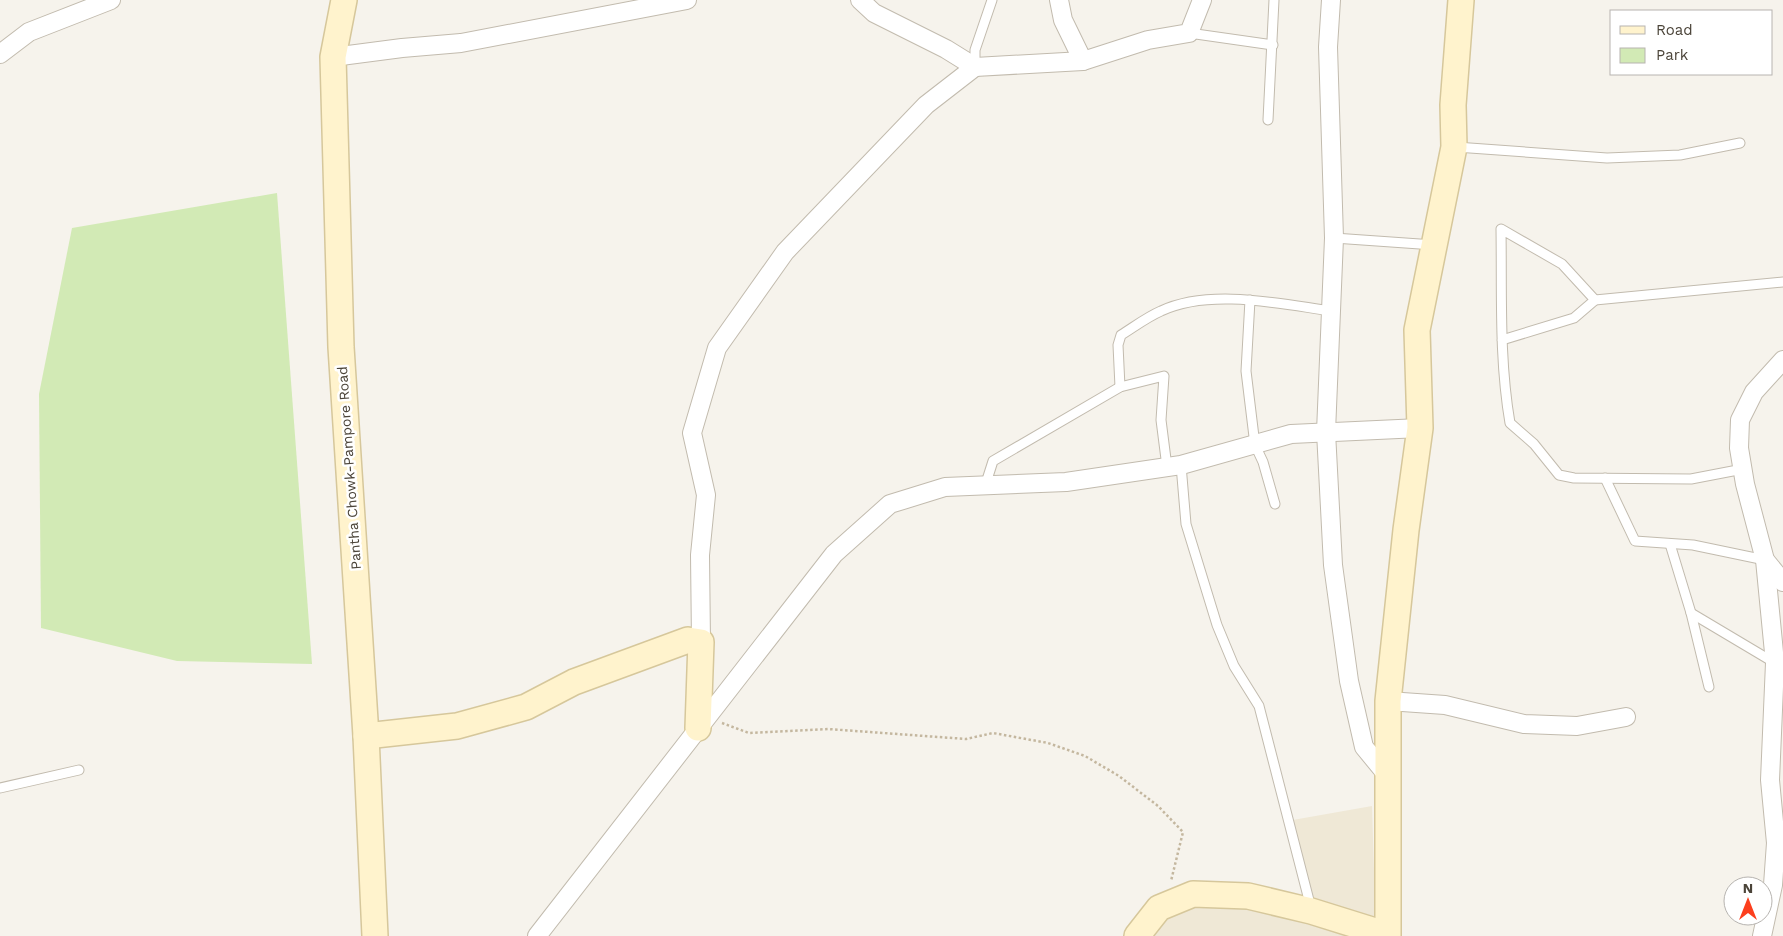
<svg xmlns="http://www.w3.org/2000/svg" width="1783" height="936" viewBox="0 0 1783 936" font-family="'Work Sans',sans-serif">
<style>
.education{fill:#efe8d6}
.green{fill:#d2eab5}
.lines{fill:none;stroke-linecap:round;stroke-linejoin:round}
.lane-casing{stroke:#c2bbae;stroke-width:11}
.street-casing{stroke:#c2bbae;stroke-width:20}
.secondary-casing{stroke:#d6c79b;stroke-width:28}
.path{stroke:#c4b79f;stroke-width:2.5;stroke-dasharray:2.5 2.5;stroke-linecap:butt}
.lane{stroke:#fff;stroke-width:9}
.street{stroke:#fff;stroke-width:18}
.secondary{stroke:#fff3cd;stroke-width:25}
.labels{text-anchor:middle;stroke-width:5;stroke-linejoin:round;paint-order:stroke}
.street-label{font-size:14px;fill:#4b4439;stroke:#fff}
</style>
<rect width="100%" height="100%" fill="#f6f3ec"/>
<path class="education" d="M1372,806l4,130h-239l56,-42 118,16 -24,-89z"/>
<path class="green" d="M277,193l35,471 -135,-3 -136,-33 -2,-234 33,-166z"/>
<g class="lines">
<g class="lane-casing">
<g id="lane">
<path d="M1189,33l84,12"/>
<path d="M975,67v-17l17,-50"/>
<path d="M1268,120l6,-120"/>
<path d="M1456,147l151,11 73,-3 60,-12"/>
<path d="M1334,238l100,7"/>
<path d="M1250,300l-4,71 9,74 8,17 12,42"/>
<path d="M1595,300l188,-18"/>
<path d="M1502,340l72,-22 21,-18 -33,-36 -61,-35c1,65 -2,130 9,194l24,21 25,31 15,3 117,1 52,-10"/>
<path d="M1120,387l-2,-42 3,-10c13,-8 26,-18 40,-24 49,-23 119,-7 171,0"/>
<path d="M1181,465l5,59 31,101 17,41 25,40 52,202"/>
<path d="M1605,478l30,63 58,4 72,15"/>
<path d="M985,486l8,-25 127,-74 44,-11 -3,44 6,47"/>
<path d="M1670,544l21,69 18,74"/>
<path d="M1691,613l84,50"/>
<path d="M0,788l79,-18"/>
</g>
</g>
<g class="street-casing">
<g id="street">
<path d="M860,0l14,13 72,36 29,18 108,-6 65,-21 41,-7 13,-33"/>
<path d="M1059,0l4,20 20,41"/>
<path d="M1331,0l-3,47 6,191 -8,194 7,133 16,116 15,66 23,28"/>
<path d="M0,54l29,-22 82,-32"/>
<path d="M333,57l69,-9 59,-5 226,-43"/>
<path d="M1765,560l18,22"/>
<path d="M701,642l-1,-87 6,-60 -14,-62 25,-85 68,-96 141,-147 49,-38"/>
<path d="M1388,701l57,4 79,19 53,2 49,-9"/>
<path d="M537,936l297,-382 56,-50 55,-17 121,-5 115,-17 110,-31 129,-6"/>
<path d="M1762,936l11,-51 3,-42 -6,-63 5,-117 -10,-103 -20,-76 -6,-36 1,-28 14,-28 29,-32"/>
</g>
</g>
<g class="secondary-casing">
<g id="secondary">
<path d="M344,0l-11,57 8,290 25,389 9,200"/>
<path d="M366,736l91,-10 69,-19 48,-25 114,-42 13,2 -3,86"/>
<path d="M1137,936l22,-28 34,-14 55,2 63,15 77,24v-234l18,-171 14,-102 -3,-98 37,-183 -1,-42 8,-105"/>
</g>
</g>
<path class="path" d="M722,723l27,10 79,-4 138,10 27,-6 55,10 37,13 34,20 39,30 25,26 -12,49"/>
<use href="#lane" class="lane"/>
<use href="#street" class="street"/>
<use href="#secondary" class="secondary"/>
</g>
<g class="labels">
<g class="street-label">
<text transform="translate(349 468) rotate(-94)" y="5">Pantha Chowk-Pampore Road</text>
</g>
</g>
<rect x="1610" y="10" width="162" height="65" fill="#ffffff" stroke="#b7b4b0"/>
<rect x="1620" y="26" width="25" height="8" fill="#fff3cd" stroke="#b7b4b0"/>
<text x="1656" y="35" font-size="15" fill="#4b4439">Road</text>
<rect x="1620" y="48" width="25" height="15" fill="#d2eab5" stroke="#b7b4b0"/>
<text x="1656" y="60" font-size="15" fill="#4b4439">Park</text>
<g transform="translate(1748 901)"><circle r="24" fill="#ffffff" stroke="#b7b4b0"/>
<path d="M0-4L9 19L0 12L-9 19Z" fill="#fc3f1d"/>
<text y="-8" font-size="14" font-weight="bold" text-anchor="middle" fill="#4b4439">N</text>
</g>
</svg>
